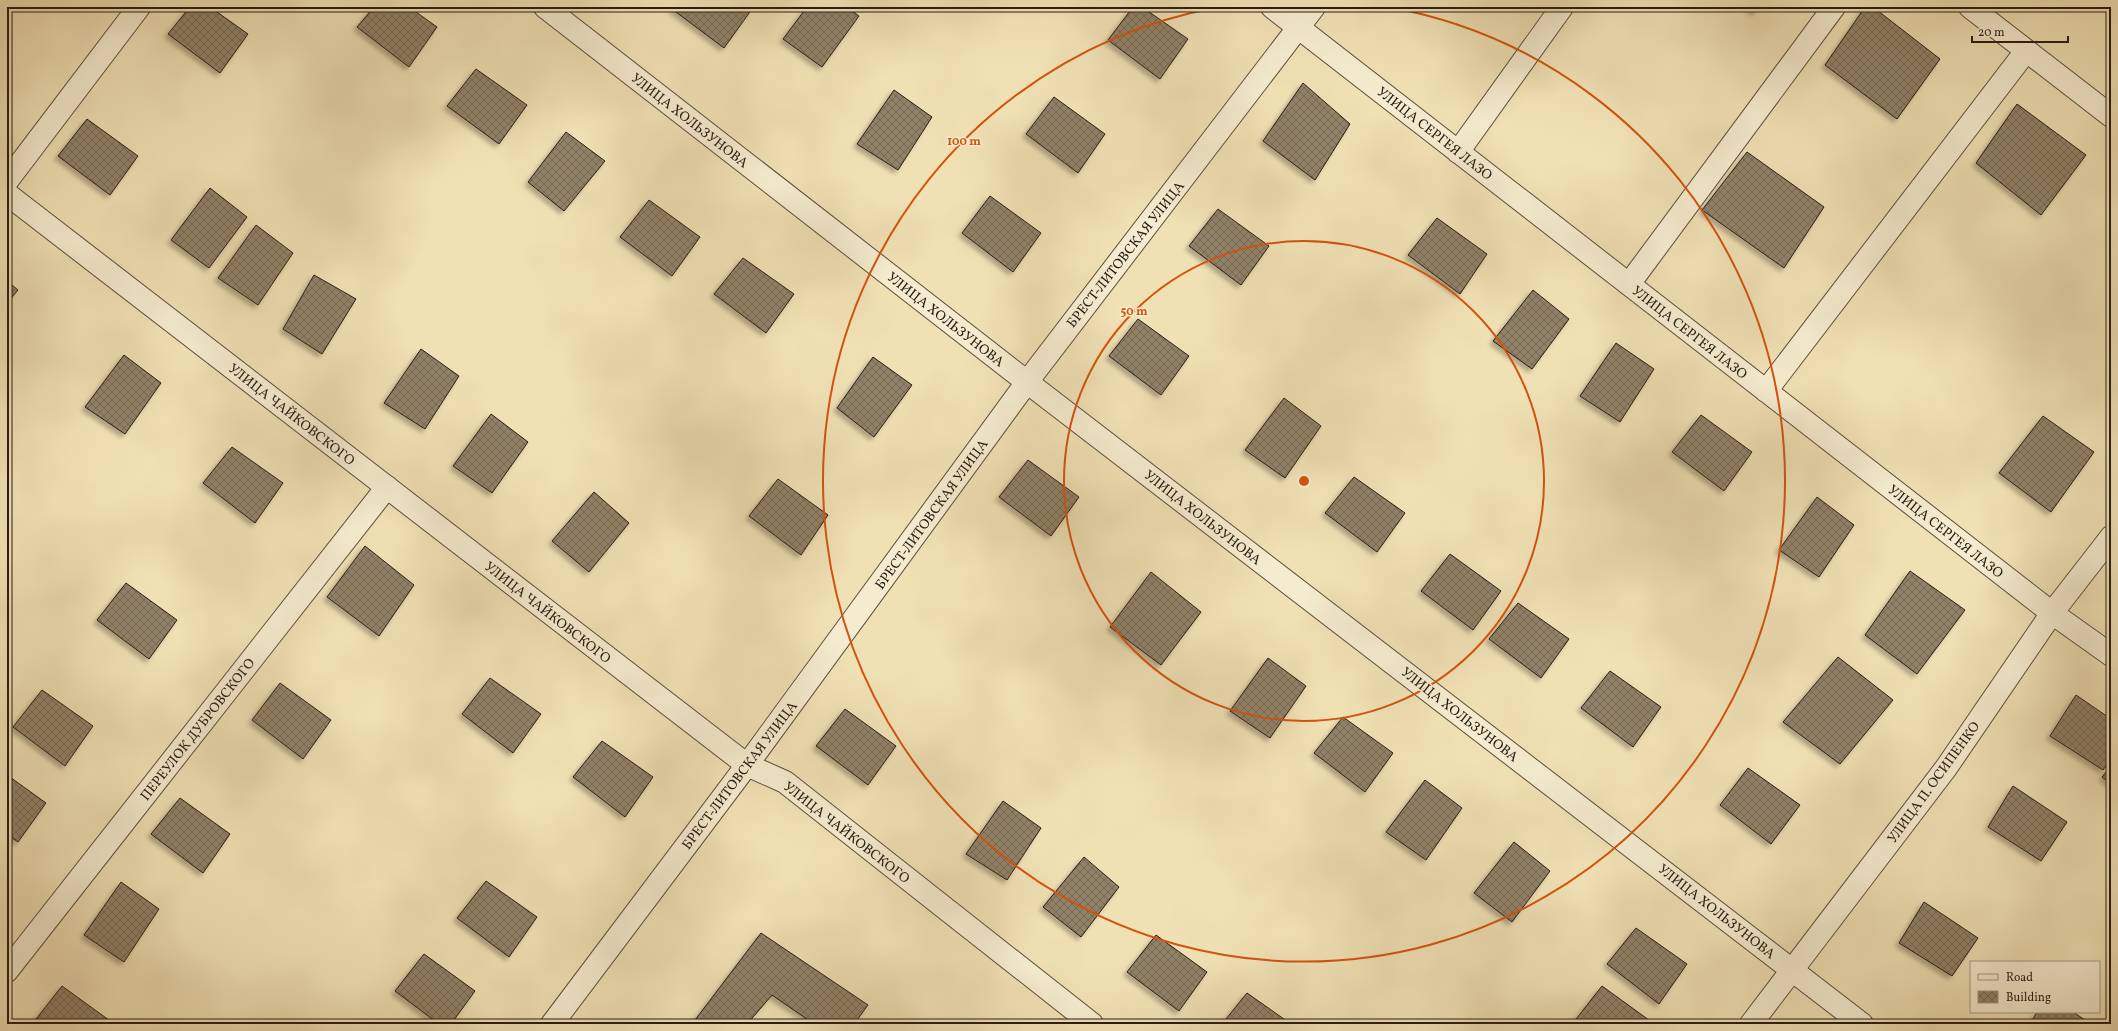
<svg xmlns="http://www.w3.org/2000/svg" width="2118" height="1031" viewBox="0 0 2118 1031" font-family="Vollkorn,serif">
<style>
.building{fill:url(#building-cross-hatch);stroke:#291c15;filter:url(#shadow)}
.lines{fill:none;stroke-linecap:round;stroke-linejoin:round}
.street-casing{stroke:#5b4d3d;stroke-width:24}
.street{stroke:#f5eccf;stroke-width:22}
.ring{fill:none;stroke:#d5530d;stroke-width:2}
.labels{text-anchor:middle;stroke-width:3;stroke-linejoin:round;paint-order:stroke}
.street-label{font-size:14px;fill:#291c15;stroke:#f5eccf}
.centre{fill:#d5530d;stroke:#f5eccf;stroke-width:2}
.ring-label{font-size:12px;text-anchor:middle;font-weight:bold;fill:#d5530d;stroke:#f5eccf;stroke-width:3;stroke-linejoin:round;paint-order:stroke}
</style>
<defs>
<pattern id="building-cross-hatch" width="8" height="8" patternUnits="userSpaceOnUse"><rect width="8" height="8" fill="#908268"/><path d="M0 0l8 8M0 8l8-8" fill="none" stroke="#766a54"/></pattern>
<filter id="shadow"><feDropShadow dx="-3.5" dy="3.5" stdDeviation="2" flood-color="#0004"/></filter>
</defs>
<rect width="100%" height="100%" fill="#f0e1b5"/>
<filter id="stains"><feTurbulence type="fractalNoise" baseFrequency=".005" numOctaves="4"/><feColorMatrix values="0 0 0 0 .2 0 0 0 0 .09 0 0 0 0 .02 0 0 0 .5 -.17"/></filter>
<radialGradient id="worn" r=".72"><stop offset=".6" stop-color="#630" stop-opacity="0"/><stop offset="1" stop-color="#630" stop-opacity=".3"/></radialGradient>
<g class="building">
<path d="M190,7h20l38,27 -28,39 -52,-39z"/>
<path d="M374,7h35l28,20 -28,40 -52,-40z"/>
<path d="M673,7h77l2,2 -28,39 -52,-39z"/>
<path d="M807,7h40l12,9 -37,51 -39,-28z"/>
<path d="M1133,7h9l46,32 -28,40 -52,-39z"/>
<path d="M1749,7h10l-4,5z"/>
<path d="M1865,7h8l67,52 -43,60 -72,-54z"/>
<path d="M476,69l51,36 -28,39 -52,-38z"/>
<path d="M1303,83l47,41 -35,56 -52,-39z"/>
<path d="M894,90l38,27 -34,53 -41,-26z"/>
<path d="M1054,97l51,37 -27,39 -52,-39z"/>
<path d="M2017,104l69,51 -45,60 -65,-52z"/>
<path d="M87,119l51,37 -28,39 -52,-39z"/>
<path d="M566,132l39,29 -41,50 -36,-29z"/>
<path d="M1747,152l77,55 -40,61 -82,-58z"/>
<path d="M210,188l37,29 -38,51 -38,-28z"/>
<path d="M990,196l51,37 -28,39 -51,-39z"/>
<path d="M649,200l51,37 -28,39 -52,-39z"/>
<path d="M1218,209l51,37 -28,39 -52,-39z"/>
<path d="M1437,218l50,36 -27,40 -52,-39z"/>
<path d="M256,225l37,28 -35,52 -40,-27z"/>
<path d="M743,258l51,36 -28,39 -52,-39z"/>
<path d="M314,275l42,24 -34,55 -39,-25z"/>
<path d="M7,281l11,9 -11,13z"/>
<path d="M1533,290l36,29 -37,50 -39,-28z"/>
<path d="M1138,319l51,37 -28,39 -52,-39z"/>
<path d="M1616,343l38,26 -34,53 -40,-26z"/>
<path d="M421,349l38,27 -34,53 -41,-26z"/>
<path d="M124,355l37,28 -36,51 -40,-27z"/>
<path d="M873,357l39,28 -38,52 -37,-29z"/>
<path d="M1284,398l37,28 -36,52 -40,-28z"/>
<path d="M491,414l37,28 -36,51 -39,-27z"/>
<path d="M1701,415l51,37 -28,39 -52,-39z"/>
<path d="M2043,416l51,36 -43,60 -52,-39z"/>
<path d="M232,447l51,36 -28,40 -52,-40z"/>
<path d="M1028,460l51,37 -28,39 -52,-39z"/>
<path d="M1354,477l51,36 -28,39 -52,-39z"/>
<path d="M778,479l50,36 -27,40 -52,-39z"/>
<path d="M594,492l35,31 -40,49 -37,-31z"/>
<path d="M1817,497l37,28 -35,52 -40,-27z"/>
<path d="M365,546l49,39 -35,51 -52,-39z"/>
<path d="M1450,554l51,37 -28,39 -52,-39z"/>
<path d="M1910,571l55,39 -48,64 -52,-39z"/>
<path d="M1151,572l50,40 -40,53 -51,-38z"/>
<path d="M126,583l51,37 -28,39 -52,-39z"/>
<path d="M1518,603l51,36 -28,39 -52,-39z"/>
<path d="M1838,657l55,43 -53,64 -57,-42z"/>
<path d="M1268,658l38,28 -36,52 -40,-27z"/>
<path d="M1610,671l51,36 -28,40 -52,-39z"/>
<path d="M490,678l51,36 -28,39 -51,-39z"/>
<path d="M280,683l51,37 -28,39 -51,-39z"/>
<path d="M42,690l51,36 -28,40 -52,-39z"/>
<path d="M2076,695l35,24v40l-8,11 -53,-34z"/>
<path d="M845,709l51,37 -28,39 -52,-39z"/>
<path d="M1343,717l50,36 -28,39 -51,-39z"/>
<path d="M602,741l51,36 -28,40 -52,-40z"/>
<path d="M2111,766v18l-9,-7z"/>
<path d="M1748,768l52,37 -29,39 -51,-39z"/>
<path d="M7,775l39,28 -28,39 -11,-8z"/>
<path d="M1425,780l37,28 -36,52 -40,-28z"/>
<path d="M2013,786l54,36 -26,39 -53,-34z"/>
<path d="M180,798l50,36 -27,39 -52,-39z"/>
<path d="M1003,801l38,27 -34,52 -41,-26z"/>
<path d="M1514,842l36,29 -38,51 -38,-29z"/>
<path d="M1084,857l35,30 -38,50 -38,-30z"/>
<path d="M486,881l51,36 -28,40 -52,-39z"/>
<path d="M121,882l38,27 -35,53 -40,-27z"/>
<path d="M1924,902l54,36 -26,38 -53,-33z"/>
<path d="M1636,928l51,36 -28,40 -52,-40z"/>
<path d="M761,933l107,72 -14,19h-40l-42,-29 -25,29h-55z"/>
<path d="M1156,935l51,37 -28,39 -52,-39z"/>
<path d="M424,954l51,37 -24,33h-12l-44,-33z"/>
<path d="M62,986l51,37 -1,1 -79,-1z"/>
<path d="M1602,986l51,37 -1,1h-77l-2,-1z"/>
<path d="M1247,993l44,31h-69z"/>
<path d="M2037,1012h36l18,12h-61z"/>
</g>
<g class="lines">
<g class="street-casing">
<g id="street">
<path d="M545,7l482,375 835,642"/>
<path d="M1272,7l780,606 59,42"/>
<path d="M1970,7l141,109"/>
<path d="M1458,152l104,-145"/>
<path d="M7,181l132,-174"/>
<path d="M7,194l740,571 38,17 307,242"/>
<path d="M1629,284l205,-277"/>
<path d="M1766,391l260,-340"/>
<path d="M7,971l380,-484"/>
<path d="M552,1024l195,-259 280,-383 287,-375"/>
<path d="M1751,1024l195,-256 106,-155 59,-76"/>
</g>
</g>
<use href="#street" class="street"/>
</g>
<g class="ring">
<circle cx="1304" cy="481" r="240"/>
<path d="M1388 7A481 481 0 1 1 1220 7"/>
</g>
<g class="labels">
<g class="street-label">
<text transform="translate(690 120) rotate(38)" y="5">УЛИЦА ХОЛЬЗУНОВА</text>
<text transform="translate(1435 133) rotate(38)" y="5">УЛИЦА СЕРГЕЯ ЛАЗО</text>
<text transform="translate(1125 254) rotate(-52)" y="5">БРЕСТ-ЛИТОВСКАЯ УЛИЦА</text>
<text transform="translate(946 319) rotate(38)" y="5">УЛИЦА ХОЛЬЗУНОВА</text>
<text transform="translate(1690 332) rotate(38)" y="5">УЛИЦА СЕРГЕЯ ЛАЗО</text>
<text transform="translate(292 414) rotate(38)" y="5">УЛИЦА ЧАЙКОВСКОГО</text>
<text transform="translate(931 514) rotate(-54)" y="5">БРЕСТ-ЛИТОВСКАЯ УЛИЦА</text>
<text transform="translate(1203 517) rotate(38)" y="5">УЛИЦА ХОЛЬЗУНОВА</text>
<text transform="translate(1946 531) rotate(38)" y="5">УЛИЦА СЕРГЕЯ ЛАЗО</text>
<text transform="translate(548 612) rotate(38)" y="5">УЛИЦА ЧАЙКОВСКОГО</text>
<text transform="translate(1460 714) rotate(38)" y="5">УЛИЦА ХОЛЬЗУНОВА</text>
<text transform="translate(197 729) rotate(-52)" y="5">ПЕРЕУЛОК ДУБРОВСКОГО</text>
<text transform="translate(739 775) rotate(-53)" y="5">БРЕСТ-ЛИТОВСКАЯ УЛИЦА</text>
<text transform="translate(1933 782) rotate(-54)" y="5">УЛИЦА П. ОСИПЕНКО</text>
<text transform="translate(847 832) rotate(38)" y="5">УЛИЦА ЧАЙКОВСКОГО</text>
<text transform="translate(1717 911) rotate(38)" y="5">УЛИЦА ХОЛЬЗУНОВА</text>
</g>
</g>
<circle cx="1304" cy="481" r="6" class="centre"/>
<g class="ring-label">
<text x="964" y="145">100 m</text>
<text x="1134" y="315">50 m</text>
</g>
<rect width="2118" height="1031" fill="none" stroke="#f0e1b5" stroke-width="24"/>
<rect x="8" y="8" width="2102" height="1015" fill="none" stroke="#291c15" stroke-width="2"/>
<rect x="12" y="12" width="2094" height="1007" fill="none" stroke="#291c15"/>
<rect x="1970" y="961" width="130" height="52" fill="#f5eccf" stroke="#a39985"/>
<rect x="1978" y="974" width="20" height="6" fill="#f5eccf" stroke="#a39985"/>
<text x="2006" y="981" font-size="12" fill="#291c15">Road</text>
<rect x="1978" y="991" width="20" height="12" fill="url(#building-cross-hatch)" stroke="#a39985"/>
<text x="2006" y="1001" font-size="12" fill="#291c15">Building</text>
<path d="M1972 36v6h96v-6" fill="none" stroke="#291c15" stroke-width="2"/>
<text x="1978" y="36" font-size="12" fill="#291c15" stroke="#f5eccf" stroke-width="3" paint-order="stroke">20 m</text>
<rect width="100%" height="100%" filter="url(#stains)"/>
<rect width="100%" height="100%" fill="url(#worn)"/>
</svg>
